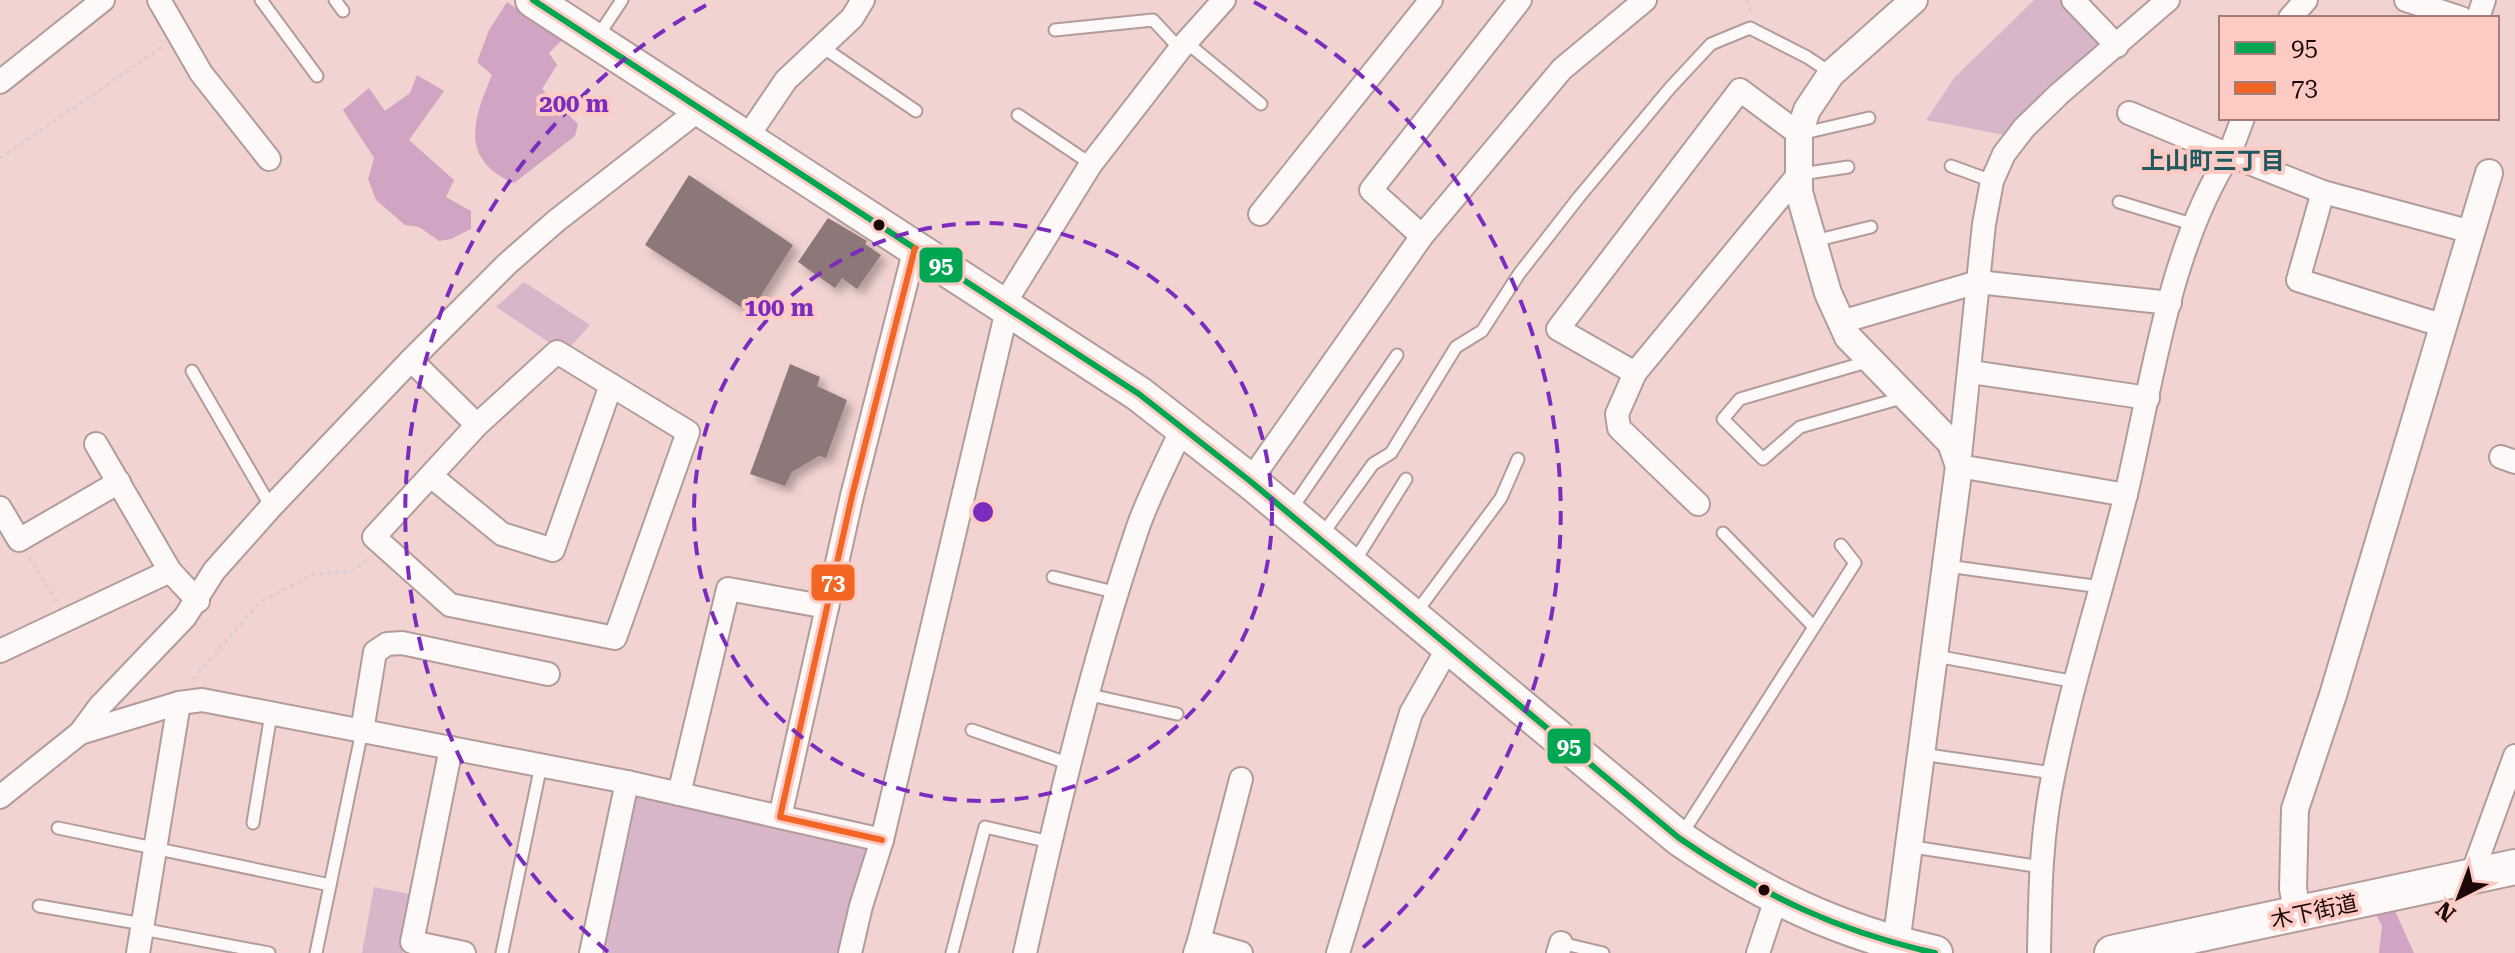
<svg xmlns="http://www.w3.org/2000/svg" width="2515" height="953" viewBox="0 0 2515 953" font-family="'Roboto Serif','Noto Sans JP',serif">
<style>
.green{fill:#d7b6c9}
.forest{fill:#d0a4c2}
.building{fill:#8c7878;filter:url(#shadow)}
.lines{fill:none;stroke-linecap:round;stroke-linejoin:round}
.service-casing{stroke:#b29c9a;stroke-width:15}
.minor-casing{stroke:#b29c9a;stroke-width:26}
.tertiary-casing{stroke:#b29c9a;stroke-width:30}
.primary-casing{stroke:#b29c9a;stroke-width:38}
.path{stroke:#d8d0ce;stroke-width:3;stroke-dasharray:4 4;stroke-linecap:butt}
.service{stroke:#fdf9f8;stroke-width:11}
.minor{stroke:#fdf9f8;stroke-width:22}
.tertiary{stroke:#fdf9f8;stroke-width:26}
.primary{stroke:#fdf9f8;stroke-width:34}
.bus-1-casing{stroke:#fecac4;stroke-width:12}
.bus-2-casing{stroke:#fecac4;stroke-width:12}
.bus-1{stroke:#00a651;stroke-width:6}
.bus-2{stroke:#f26522;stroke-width:6}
.ring{fill:none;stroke:#7b2cbf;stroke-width:4;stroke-dasharray:14 10}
.bus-dot{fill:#1a0908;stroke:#fecac4;stroke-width:3}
.labels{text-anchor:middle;stroke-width:8;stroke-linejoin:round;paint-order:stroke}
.street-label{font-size:22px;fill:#1a0908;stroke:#fecac4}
.neighbourhood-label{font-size:24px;font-weight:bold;fill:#1f5960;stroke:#fecac4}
.centre{fill:#7b2cbf;stroke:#fecac4;stroke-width:4}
.ring-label{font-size:24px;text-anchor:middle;font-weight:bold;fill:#7b2cbf;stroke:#fecac4;stroke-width:8;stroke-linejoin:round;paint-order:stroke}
.line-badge{stroke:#fecac4;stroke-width:3}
.badge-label{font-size:22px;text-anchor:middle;font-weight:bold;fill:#fff}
</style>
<defs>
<filter id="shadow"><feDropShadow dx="6" dy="6" stdDeviation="4" flood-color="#0004"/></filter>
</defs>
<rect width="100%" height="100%" fill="#f1d4d1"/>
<g class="green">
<path d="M2034,0h25l38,40 -1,16 -91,79 -79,-15 28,-42z"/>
<path d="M524,282l66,43 -25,28 -69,-46z"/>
<path d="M631,790l240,55 -29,108h-244z"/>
<path d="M374,887l40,8 -11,58h-41z"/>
</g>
<g class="forest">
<path d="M507,2l56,37 -14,14 8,12 -15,24 36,35 -3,12 -61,47c-55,-23 -41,-64 -22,-108l-15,-13 12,-32z"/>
<path d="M417,75l27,16 -35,49 45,40 -8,17 25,14v18l-20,10 -12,2 -20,-14 -14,-2 -29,-25 -8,-21 6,-21 -31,-48 26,-22 16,23 25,-18z"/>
<path d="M2395,911l19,42h-35l3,-27 -6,-12z"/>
</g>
<g class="building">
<path d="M689,175l104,70 -43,68 -105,-68z"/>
<path d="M828,218l39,23 -2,3 16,11 -24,34 -15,-11 -7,10 -37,-26z"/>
<path d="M790,364l30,13 -3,9 30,14 -21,58 -7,-2 -27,16 -7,14 -35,-12z"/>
</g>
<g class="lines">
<g class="service-casing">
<g id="service">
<path d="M261,0l56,76"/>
<path d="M335,0l8,11"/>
<path d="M1055,30l98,-10 27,29"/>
<path d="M598,36l24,-36"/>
<path d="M1186,42l75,62"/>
<path d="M821,46l95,65"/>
<path d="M1018,115l73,49"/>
<path d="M1800,134l69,-16"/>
<path d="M1951,166l41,15"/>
<path d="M1801,174l47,-7"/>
<path d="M2119,202l76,23"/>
<path d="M1814,241l57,-14"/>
<path d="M1870,361l-130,38 -17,20 40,40 37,-32 105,-30"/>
<path d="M192,371l79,136"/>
<path d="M1291,510l106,-155"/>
<path d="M1723,533l91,94"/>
<path d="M1322,535l51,-71 18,-11 65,-106 26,-16 37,-57 60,-77 91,-109 41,-44 39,-16 57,29 24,16"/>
<path d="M1353,564l53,-85"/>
<path d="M1947,566l154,21"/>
<path d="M1053,577l65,16"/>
<path d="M1415,614l86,-116 17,-39"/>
<path d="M1936,656l140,26"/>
<path d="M1090,695l87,19"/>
<path d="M972,730l98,34"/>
<path d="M1921,754l132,19"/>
<path d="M253,823l18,-109"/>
<path d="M58,828l272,57"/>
<path d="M1682,834l173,-271 -14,-18"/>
<path d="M1907,846l134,21"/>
<path d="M39,906l104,18"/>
<path d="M142,929l127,24"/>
<path d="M1561,943l42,10"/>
<path d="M316,953l46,-222"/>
<path d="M502,953l39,-188"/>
<path d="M952,953l33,-126 65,15"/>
</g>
</g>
<g class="minor-casing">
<g id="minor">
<path d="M159,0l42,73 68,86"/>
<path d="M2073,0l44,46"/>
<path d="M2406,0l55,18"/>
<path d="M2290,18l16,-18"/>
<path d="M2478,18l6,-18"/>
<path d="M0,82l103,-82"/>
<path d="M2129,113l100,42 14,-37"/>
<path d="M1799,134l-59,-44 -182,239 77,44 164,-199"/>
<path d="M746,139l40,-59 66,-62 11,-18"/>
<path d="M2323,192l-25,88 146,46"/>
<path d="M1260,214l171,-214"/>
<path d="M1422,236l-51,-46 149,-190"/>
<path d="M1841,322l137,-40 192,21"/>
<path d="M411,360l66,65 -103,112 76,68 165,33 73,-206 -131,-80 -80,73"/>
<path d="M1971,372l177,26"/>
<path d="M1635,373l-18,41 2,14 79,76"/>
<path d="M96,444l74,127 28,30"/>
<path d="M2501,457l14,5"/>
<path d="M431,476l71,58 51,16 58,-165"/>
<path d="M1250,481l172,-245 140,-167 83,-69"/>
<path d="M2126,495l-167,-29 25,-242 8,-43 12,-27 20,-26 35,-34 109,-94"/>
<path d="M0,508l19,32 100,-58"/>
<path d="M0,651l170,-80"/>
<path d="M362,731l13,-79 12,-8 15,-1 146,31"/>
<path d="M80,733l20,-27 85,-89 29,-46 57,-64 140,-147 96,-96 49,-43 144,-112"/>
<path d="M451,748l-39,194 52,11"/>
<path d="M627,782l153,35"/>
<path d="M679,794l49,-205 99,18"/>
<path d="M0,797l80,-64 99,-30 23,-3 425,82 -36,171"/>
<path d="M882,840l-102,-23 72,-321 63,-248"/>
<path d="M2471,877l44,-121"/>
<path d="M1199,941l42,-162"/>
<path d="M138,953l41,-250"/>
<path d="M850,953l11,-47 21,-66 129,-547 80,-129 89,-115 44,-49"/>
<path d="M1025,953c32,-142 66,-288 113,-426 12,-34 30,-67 45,-101"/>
<path d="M1195,953l4,-12 42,12"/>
<path d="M1338,953l73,-240 38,-67"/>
<path d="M1558,953l3,-10"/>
<path d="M1758,953l18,-54"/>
<path d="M2039,953c1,-61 2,-121 15,-181 19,-95 50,-188 73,-282 25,-107 42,-241 102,-335l94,37 149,40"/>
</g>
</g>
<g class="tertiary-casing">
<g id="tertiary">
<path d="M2298,914l-5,-25 2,-80 38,-114 156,-522"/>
<path d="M1896,944l63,-478 -8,-23 -103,-106 -20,-44 -29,-101v-58l8,-24 24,-36 83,-74"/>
</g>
</g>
<g class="primary-casing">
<g id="primary">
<path d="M533,0l606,394 111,87 429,357c83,57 158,93 256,115"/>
<path d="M2112,953l403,-86"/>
</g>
</g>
<g class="path">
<path d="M1747,0l5,15"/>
<path d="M0,158l162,-111"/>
<path d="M29,557l28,45"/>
<path d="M193,679l67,-77 54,-28 39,-3 14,-13"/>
</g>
<use href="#service" class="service"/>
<use href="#minor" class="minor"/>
<use href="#tertiary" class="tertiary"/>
<use href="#primary" class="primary"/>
<g class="bus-1-casing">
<path id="bus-1" d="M533,0l606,394 111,87 429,357c83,57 158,93 256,115"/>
</g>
<g class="bus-2-casing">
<path id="bus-2" d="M882,840l-102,-23 72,-321 63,-248"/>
</g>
<use href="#bus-1" class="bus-1"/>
<use href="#bus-2" class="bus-2"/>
</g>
<g class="ring">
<circle cx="983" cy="512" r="289"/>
<path d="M608 952A578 578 0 0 1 712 2M1254 2A578 578 0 0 1 1358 952"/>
</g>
<g class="bus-dot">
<circle cx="879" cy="225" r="7"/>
<circle cx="1764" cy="890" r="7"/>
</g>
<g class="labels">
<g class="street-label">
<text transform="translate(2314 911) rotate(-12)" y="8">木下街道</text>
</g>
<g class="neighbourhood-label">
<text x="2213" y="169">上山町三丁目</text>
</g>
</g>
<circle cx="983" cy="512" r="12" class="centre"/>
<g class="ring-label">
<text x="574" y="112">200 m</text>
<text x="779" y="316">100 m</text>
</g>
<g class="line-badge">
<rect x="918" y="246" width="46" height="38" rx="8" fill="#00a651"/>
<rect x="810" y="563" width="46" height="39" rx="8" fill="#f26522"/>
<rect x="1546" y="727" width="46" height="38" rx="8" fill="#00a651"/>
</g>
<g class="badge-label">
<text x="941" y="273">95</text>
<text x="833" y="590">73</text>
<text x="1569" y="754">95</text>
</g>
<rect x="2219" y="16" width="280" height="104" fill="#fecac4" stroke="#a37d79" stroke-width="2"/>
<rect x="2235" y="42" width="40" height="12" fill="#00a651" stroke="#a37d79" stroke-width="2"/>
<text x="2291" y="56" font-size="24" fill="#1a0908">95</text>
<rect x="2235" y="82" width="40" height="12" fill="#f26522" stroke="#a37d79" stroke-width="2"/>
<text x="2291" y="96" font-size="24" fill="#1a0908">73</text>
<g transform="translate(2459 897) rotate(222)" stroke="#fecac4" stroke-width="6" paint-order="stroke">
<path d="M0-6L14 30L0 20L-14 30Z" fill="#1a0908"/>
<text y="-12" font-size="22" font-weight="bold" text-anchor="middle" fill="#1a0908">N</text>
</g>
</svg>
